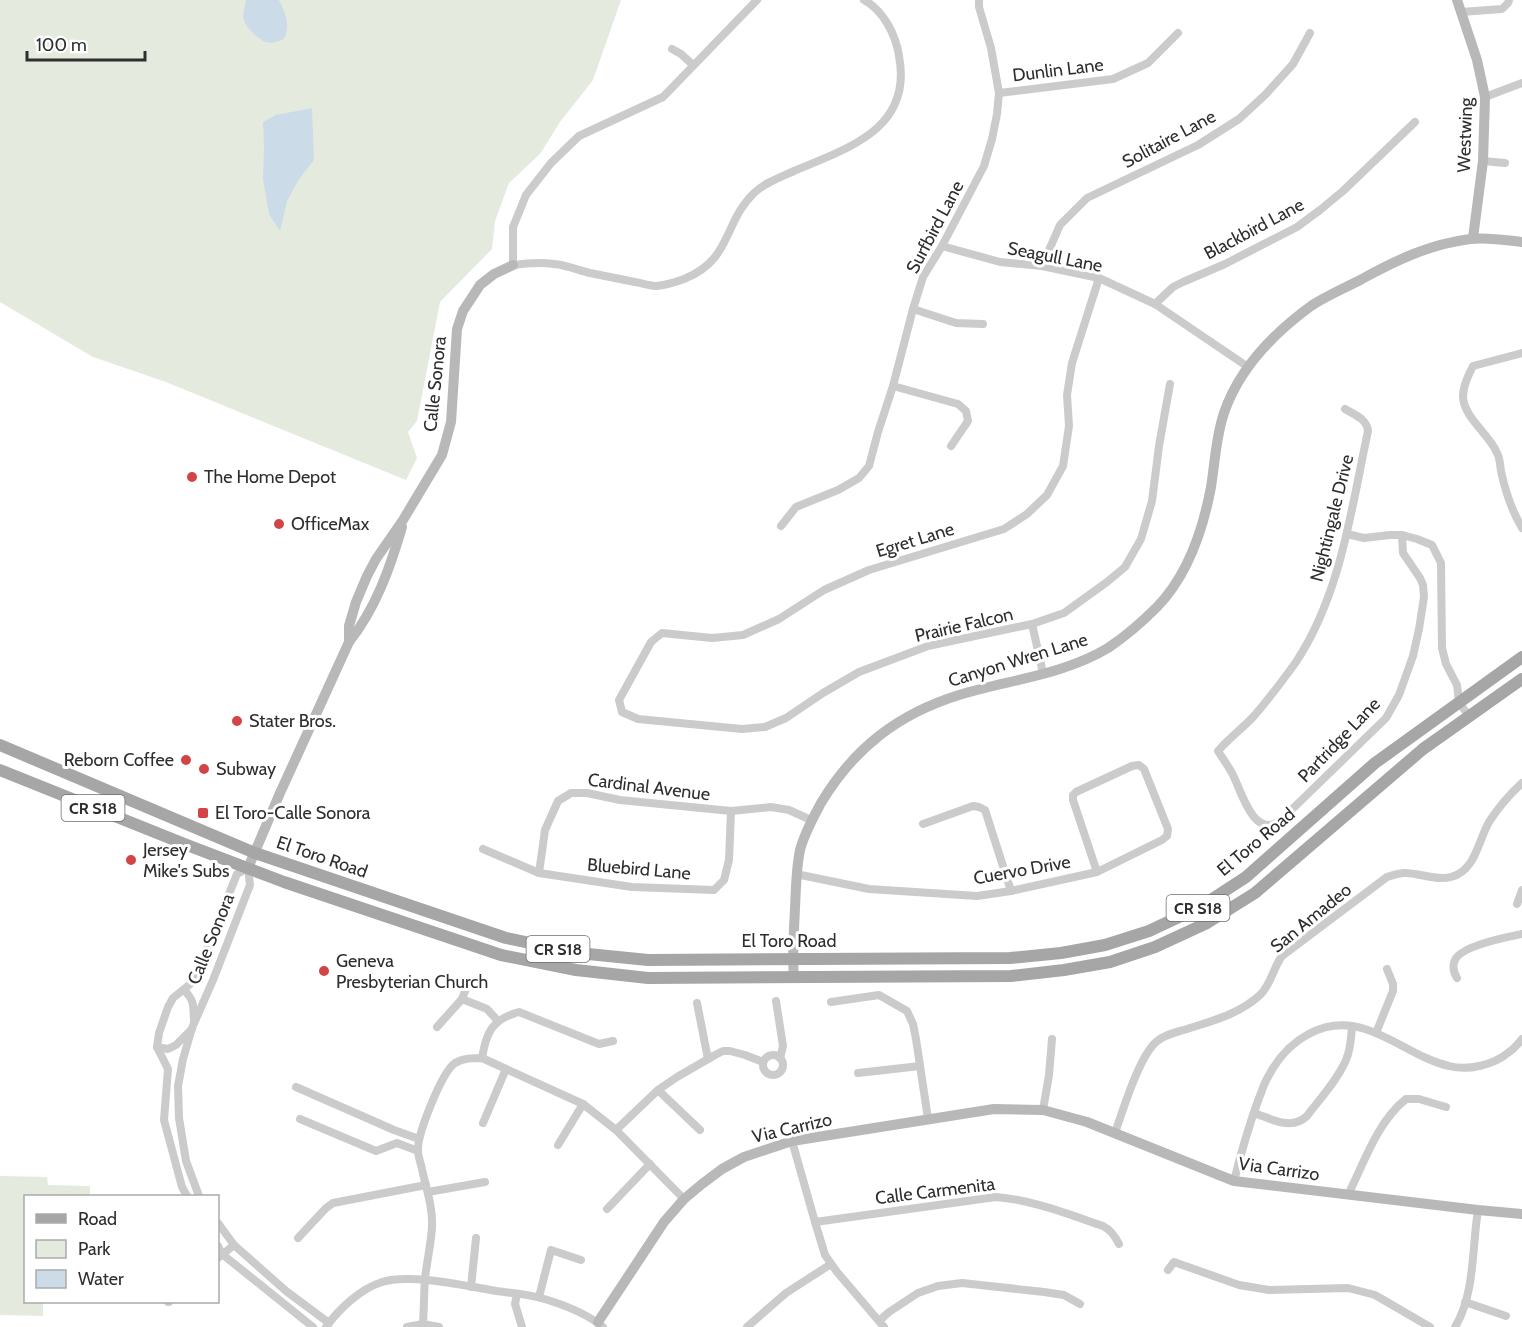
<svg xmlns="http://www.w3.org/2000/svg" width="1522" height="1327" viewBox="0 0 1522 1327" font-family="Cabin,sans-serif">
<style>
.green{fill:#e4eade}
.water{fill:#ccdbe8}
.lines{fill:none;stroke-linecap:round;stroke-linejoin:round}
.street{stroke:#cbcbcb;stroke-width:8}
.secondary{stroke:#b8b8b8;stroke-width:10}
.primary{stroke:#a6a6a6;stroke-width:12}
.poi-dot{fill:#d24446;stroke:#fff;stroke-width:2}
.labels{text-anchor:middle;stroke-width:6;stroke-linejoin:round;paint-order:stroke}
.shield{fill:#fff;stroke:#6d6d6d;stroke-width:1.5}
.shield-label{font-size:16px;font-weight:bold;fill:#2e2e2e}
.street-label{font-size:18px;fill:#2e2e2e;stroke:#fff}
.poi-label{font-size:18px;fill:#2e2e2e;stroke:#fff;text-anchor:start}
</style>
<rect width="100%" height="100%" fill="#fff"/>
<g class="green">
<path d="M0,0h621l-28,80 -33,42 -20,32 -31,29 -14,38 -3,28 -52,53 -23,119 -9,11 9,26 -11,22 -240,-98 -73,-25 -93,-55z"/>
<path d="M0,1176l47,1 1,8 42,1v10h-64v106h17v14l-43,-1z"/>
</g>
<g class="water">
<path d="M246,0h33c6,13 12,25 5,39 -14,6 -20,5 -31,-6 -4,-4 -8,-8 -9,-13 -2,-6 1,-14 2,-20z"/>
<path d="M312,108l2,52 -15,19 -12,22 -7,30 -11,-17 -6,-35 1,-33 -1,-24 13,-7z"/>
</g>
<g class="lines">
<g class="street">
<path d="M757,0l-94,97 -84,39 -28,27 -25,32 -13,32v38c14,-2 28,-3 41,-1 12,1 24,6 36,9 15,3 30,6 45,9 7,1 15,4 22,4 8,-1 19,-4 27,-7 48,-19 39,-56 70,-86 10,-10 27,-16 40,-22 54,-23 119,-42 105,-115 -3,-21 -16,-46 -35,-56"/>
<path d="M1461,12l41,-3 6,-6 1,-3"/>
<path d="M672,49l9,5 12,11"/>
<path d="M999,93l114,-14 35,-16 30,-30"/>
<path d="M1485,97l37,-14"/>
<path d="M1483,161l22,2"/>
<path d="M942,246l58,16 42,4 57,12 56,26 93,63"/>
<path d="M1042,266l18,-41 27,-27 111,-53 41,-26 27,-25 27,-30 17,-31"/>
<path d="M1099,278l-27,85 -5,32 2,31 -6,40 -16,29 -20,19 -23,15 -135,41 -45,20 -45,29 -36,16 -31,3 -50,-5 -11,9 -32,58 3,12 16,7 104,10 23,-2 21,-9 37,-25 36,-21 69,-26 104,-22 32,-11 43,-31 18,-15 16,-28 11,-38 7,-55 11,-62"/>
<path d="M1155,304l18,-17 10,-5 42,-18 72,-37 23,-17 23,-19 72,-69"/>
<path d="M913,309l43,14 27,1"/>
<path d="M1522,353l-49,13c-5,10 -10,20 -10,31 1,21 27,38 34,56 3,5 3,12 4,18 4,19 11,40 21,57"/>
<path d="M893,386l65,18 8,7 2,10 -17,25"/>
<path d="M1345,409c10,6 22,10 23,22 -17,79 -27,163 -72,231 -13,18 -27,37 -42,54 -11,12 -25,22 -36,35 5,8 11,16 15,24 9,18 20,62 46,47l107,-104 13,-23 14,-39 6,-27 5,-32 -1,-12 -3,-7 -17,-25 -1,-18"/>
<path d="M781,526l15,-19 42,-17 21,-12 10,-12 9,-34 15,-46 20,-77 10,-32 19,-31 42,-80 8,-27 5,-25 2,-21 -8,-45 -12,-41v-7"/>
<path d="M1347,534l17,4 26,-3h12l15,4 15,6 9,18 1,85 4,16 11,21 2,17 9,13"/>
<path d="M1032,624l11,49"/>
<path d="M923,824l50,-18 6,1 6,3 26,81"/>
<path d="M483,849l56,24 93,14 82,3 10,-10 5,-20 2,-49"/>
<path d="M539,873l6,-43 13,-29 13,-8h16l33,7 111,11 40,-4 18,3 22,10"/>
<path d="M796,874l73,15 108,7 34,-5 86,-19 65,-32 5,-4 1,-7 -24,-60 -5,-4 -7,1 -56,26 -3,3v5l24,72"/>
<path d="M1517,904l5,-14"/>
<path d="M1457,978c-3,-5 -5,-12 -2,-18 6,-14 52,-23 67,-26"/>
<path d="M184,990c11,11 9,16 10,31"/>
<path d="M462,999l25,10 11,12"/>
<path d="M776,1001l7,45 -3,12"/>
<path d="M831,1002l48,-7 28,16 6,13 3,15 12,80"/>
<path d="M697,1003l11,56"/>
<path d="M437,1027l25,-28 7,-18"/>
<path d="M1376,1033l17,-42v-7l-6,-15"/>
<path d="M157,1047l11,2 8,-4 16,-16"/>
<circle cx="773" cy="1065" r="10"/>
<path d="M482,1058c4,-25 10,-39 37,-46l80,32 14,-3"/>
<path d="M858,1073l62,-7"/>
<path d="M296,1087l98,43 25,9"/>
<path d="M658,1090l42,40"/>
<path d="M1043,1110l6,-35 3,-36"/>
<path d="M1254,1113c18,6 37,18 53,3 13,-17 31,-37 39,-56 5,-11 5,-22 6,-34"/>
<path d="M300,1119l76,32 21,-8 21,8"/>
<path d="M483,1123l23,-54"/>
<path d="M616,1130l42,-40 19,-13 38,-22 8,-4h7l15,4 18,7"/>
<path d="M1115,1133c8,-23 24,-76 41,-91 9,-8 22,-10 34,-14 25,-8 49,-14 70,-33 11,-10 13,-27 22,-39l105,-79c6,-2 12,-4 18,-4 15,0 31,8 46,4 25,-7 27,-36 38,-55 9,-14 21,-28 33,-39"/>
<path d="M792,1141l23,81 10,33 12,17 47,55"/>
<path d="M558,1145l25,-41"/>
<path d="M1234,1181c7,-28 15,-56 25,-83 3,-7 5,-15 9,-21 19,-37 56,-61 97,-48 29,9 54,30 84,37 19,5 45,-1 60,-14 5,-3 9,-8 13,-13"/>
<path d="M428,1192l57,-10"/>
<path d="M1348,1195c16,-32 29,-73 58,-96h13l27,8"/>
<path d="M187,1196l-5,-9 -18,-67 4,-51 -11,-22 2,-14 9,-26 5,-9 21,-17 43,-107 11,-6 2,17 -37,95 -21,48 -9,31 -5,27 1,32 7,43 13,35"/>
<path d="M607,1209l43,-45"/>
<path d="M815,1222l181,-25c37,3 72,17 107,29 8,4 12,10 16,18"/>
<path d="M218,1223l16,22 52,46 43,32"/>
<path d="M298,1238l28,-30 7,-5 93,-18"/>
<path d="M218,1246l4,8 91,73"/>
<path d="M218,1258l16,-13"/>
<path d="M1168,1270l6,-8 65,23 30,5 79,-2 27,7 55,32"/>
<path d="M471,1287l5,-49"/>
<path d="M517,1294l-2,10 7,23"/>
<path d="M539,1297l12,-47 30,10"/>
<path d="M168,1302h1"/>
<path d="M1465,1302l41,14"/>
<path d="M879,1321l10,-9 29,-19 20,-7 24,-3 82,9 20,3 16,9"/>
<path d="M423,1324c1,-16 1,-31 2,-46 2,-17 6,-34 7,-51 1,-20 -6,-39 -10,-58 -1,-6 -4,-12 -4,-18 -1,-17 24,-79 37,-88 8,-5 18,-5 27,-5l101,46 33,26 68,69"/>
<path d="M326,1327c13,-18 34,-38 56,-45 27,-9 85,4 114,9 15,2 31,3 45,7 21,6 45,15 62,29"/>
<path d="M407,1327l16,-3 16,3"/>
<path d="M747,1327l39,-34 45,-29"/>
<path d="M1455,1327c20,-32 17,-80 23,-117"/>
</g>
<g class="secondary">
<path d="M1457,0l20,60 8,37 -2,64 -10,77"/>
<path d="M349,642v-16l7,-24 11,-26 9,-17 27,-39 39,-65 9,-33 6,-93 6,-18 17,-26 14,-11 19,-9"/>
<path d="M248,868l32,-75 69,-151c27,-34 41,-74 53,-115"/>
<path d="M794,978c-2,-24 0,-46 1,-70 1,-19 1,-39 5,-58 4,-16 13,-32 21,-47 33,-55 77,-89 138,-108 49,-15 104,-20 149,-47 18,-12 34,-26 49,-41 31,-32 46,-77 54,-120 4,-25 5,-51 13,-74 15,-44 50,-80 87,-107 15,-10 34,-18 51,-27 34,-19 69,-35 108,-40 17,-2 35,1 52,3"/>
<path d="M598,1322l66,-100 20,-23 18,-15 20,-15 22,-12 48,-16 202,-32 49,1 44,12 147,59 244,29 44,4"/>
</g>
<g class="primary">
<path d="M0,745l255,108 251,85 72,15 70,7 362,-2 51,-5 44,-8 44,-14 51,-24 46,-30 129,-114 147,-106"/>
<path d="M0,770l187,75 97,37 217,73 75,15 72,8 363,-2 53,-6 46,-8 45,-15 52,-24 48,-30 168,-144 99,-70"/>
</g>
</g>
<g class="poi-dot">
<circle cx="192" cy="477" r="6"/>
<circle cx="279" cy="524" r="6"/>
<circle cx="237" cy="721" r="6"/>
<circle cx="186" cy="760" r="6"/>
<circle cx="204" cy="769" r="6"/>
<rect x="197" y="807" width="12" height="12" rx="3"/>
<circle cx="131" cy="860" r="6"/>
<circle cx="324" cy="971" r="6"/>
</g>
<g class="labels">
<g class="shield">
<rect x="61.5" y="795" width="63" height="26" rx="4.5"/>
<rect x="1166.5" y="895" width="63" height="26" rx="4.5"/>
<rect x="526.5" y="936" width="63" height="26" rx="4.5"/>
</g>
<g class="shield-label">
<text x="93" y="814">CR S18</text>
<text x="1198" y="914">CR S18</text>
<text x="558" y="955">CR S18</text>
</g>
<g class="street-label">
<text transform="translate(1058 70) rotate(-7)" y="6">Dunlin Lane</text>
<text transform="translate(1465 135) rotate(-88)" y="6">Westwing</text>
<text transform="translate(1169 139) rotate(-28)" y="6">Solitaire Lane</text>
<text transform="translate(935 227) rotate(-62)" y="6">Surfbird Lane</text>
<text transform="translate(1254 229) rotate(-28)" y="6">Blackbird Lane</text>
<text transform="translate(1055 257) rotate(11)" y="6">Seagull Lane</text>
<text transform="translate(435 384) rotate(-84)" y="6">Calle Sonora</text>
<text transform="translate(1332 518) rotate(-76)" y="6">Nightingale Drive</text>
<text transform="translate(915 540) rotate(-17)" y="6">Egret Lane</text>
<text transform="translate(964 625) rotate(-13)" y="6">Prairie Falcon</text>
<text transform="translate(1018 660) rotate(-17)" y="6">Canyon Wren Lane</text>
<text transform="translate(1339 740) rotate(-46)" y="6">Partridge Lane</text>
<text transform="translate(649 787) rotate(7)" y="6">Cardinal Avenue</text>
<text transform="translate(1256 842) rotate(-40)" y="6">El Toro Road</text>
<text transform="translate(322 857) rotate(19)" y="6">El Toro Road</text>
<text transform="translate(639 869) rotate(5)" y="6">Bluebird Lane</text>
<text transform="translate(1022 870) rotate(-10)" y="6">Cuervo Drive</text>
<text transform="translate(1311 918) rotate(-39)" y="6">San Amadeo</text>
<text transform="translate(211 939) rotate(-68)" y="6">Calle Sonora</text>
<text x="789" y="947">El Toro Road</text>
<text transform="translate(792 1128) rotate(-13)" y="6">Via Carrizo</text>
<text transform="translate(1279 1169) rotate(8)" y="6">Via Carrizo</text>
<text transform="translate(935 1191) rotate(-7)" y="6">Calle Carmenita</text>
</g>
<g class="poi-label">
<text x="204" y="483">The Home Depot</text>
<text x="291" y="530">OfficeMax</text>
<text x="249" y="727">Stater Bros.</text>
<text x="174" y="766" text-anchor="end">Reborn Coffee</text>
<text x="216" y="775">Subway</text>
<text x="215" y="819">El Toro-Calle Sonora</text>
<text x="143" y="856">Jersey<tspan x="143" dy="21">Mike's Subs</tspan></text>
<text x="336" y="967">Geneva<tspan x="336" dy="21">Presbyterian Church</tspan></text>
</g>
</g>
<rect x="24" y="1195" width="195" height="108" fill="#ffffff" stroke="#ababab" stroke-width="1.5"/>
<rect x="36" y="1214" width="30" height="9" fill="#a6a6a6" stroke="#ababab" stroke-width="1.5"/>
<text x="78" y="1225" font-size="18" fill="#2e2e2e">Road</text>
<rect x="36" y="1240" width="30" height="18" fill="#e4eade" stroke="#ababab" stroke-width="1.5"/>
<text x="78" y="1255" font-size="18" fill="#2e2e2e">Park</text>
<rect x="36" y="1270" width="30" height="18" fill="#ccdbe8" stroke="#ababab" stroke-width="1.5"/>
<text x="78" y="1285" font-size="18" fill="#2e2e2e">Water</text>
<path d="M27 51v9h118v-9" fill="none" stroke="#2e2e2e" stroke-width="3"/>
<text x="36" y="51" font-size="18" fill="#2e2e2e" stroke="#ffffff" stroke-width="4.5" paint-order="stroke">100 m</text>
</svg>
